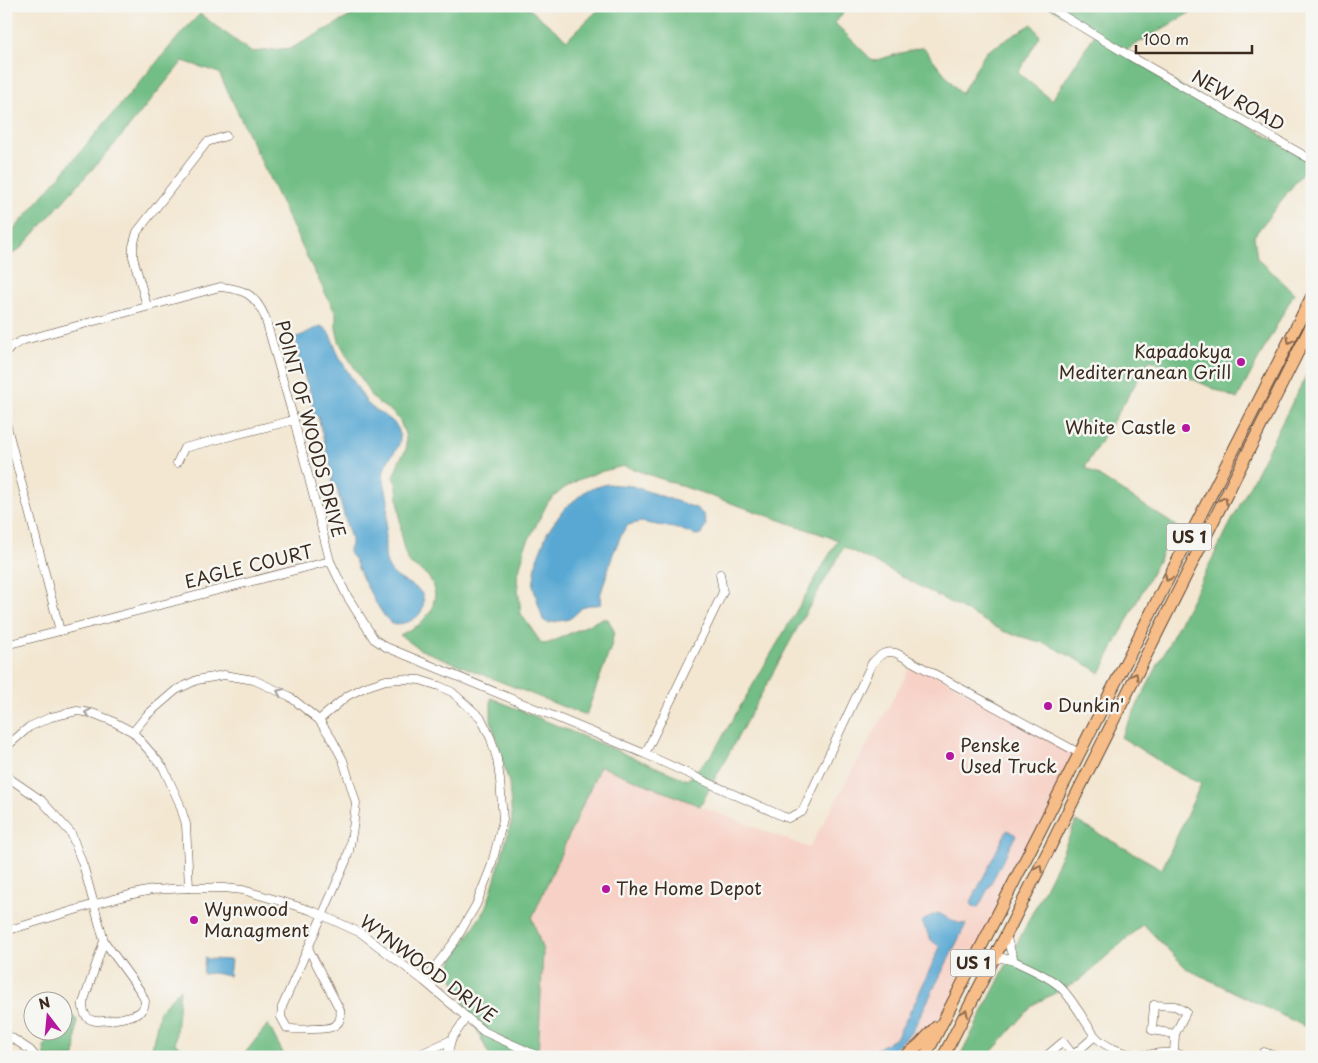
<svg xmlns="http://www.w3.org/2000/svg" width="1318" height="1063" viewBox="0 0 1318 1063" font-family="'Playpen Sans',sans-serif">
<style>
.built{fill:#f7d1c6}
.forest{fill:#72be86;stroke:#567452}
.water{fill:#59a8d3;stroke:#4a6978}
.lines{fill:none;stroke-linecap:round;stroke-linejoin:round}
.minor-casing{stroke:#574639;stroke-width:9}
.highway-casing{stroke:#574639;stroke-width:13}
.minor{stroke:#fff;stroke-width:8}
.highway{stroke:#f7bd88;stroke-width:11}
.oneway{stroke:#906c4e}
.oneway2{stroke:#a79f9a}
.poi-dot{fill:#b5179e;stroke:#f6f6f2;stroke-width:2}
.labels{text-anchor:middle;stroke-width:5;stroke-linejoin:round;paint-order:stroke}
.shield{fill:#f6f6f2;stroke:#73675e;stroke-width:1}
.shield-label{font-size:16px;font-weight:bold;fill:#3b2a1e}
.street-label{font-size:18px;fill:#3b2a1e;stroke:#f6f6f2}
.poi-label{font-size:18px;fill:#3b2a1e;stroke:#f6f6f2;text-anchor:start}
</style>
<rect width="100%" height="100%" fill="#f6f6f2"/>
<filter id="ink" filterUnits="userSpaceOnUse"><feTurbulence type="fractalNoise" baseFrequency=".02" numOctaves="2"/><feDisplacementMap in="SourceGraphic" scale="10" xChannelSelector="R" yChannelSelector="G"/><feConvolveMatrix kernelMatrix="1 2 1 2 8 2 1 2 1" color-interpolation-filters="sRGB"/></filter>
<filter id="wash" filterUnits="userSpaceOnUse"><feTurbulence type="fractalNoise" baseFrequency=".0096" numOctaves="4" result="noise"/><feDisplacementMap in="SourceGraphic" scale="20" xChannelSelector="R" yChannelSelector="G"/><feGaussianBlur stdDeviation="1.12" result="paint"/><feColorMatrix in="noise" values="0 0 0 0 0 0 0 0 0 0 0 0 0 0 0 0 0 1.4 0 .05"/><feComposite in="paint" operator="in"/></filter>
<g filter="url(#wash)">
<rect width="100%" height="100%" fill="#f3e7d2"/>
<path class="built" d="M913,663l166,90 -154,304h-385l-2,-2 5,-104 -11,-33 69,-152 99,40 109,42z"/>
<g class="forest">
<path d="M369,6h157l41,34 35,-34h247l-14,17 38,38 50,-14 38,47 25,-42 46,-28 8,12 -22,37 34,27 43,-66 -47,-28h142l1,6 -68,40 188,110 -57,74 3,22 37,35 -57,106 -87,-39 -65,107 91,59 -76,147 -7,-5 -46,-24 -42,-12 -121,-65 -40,-20 -40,69 -104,190 -100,-40 -68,152 11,33 -5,106h-48l-42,-89 39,-62 25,-86 -3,-37 -18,-63v-22l196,82 26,-27 125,-213 -214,-74 -25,6 -21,8 -15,9 -15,13 -23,45 -8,32 4,35 21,30 7,-1 52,-24h7l6,12 -3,16 -25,68 -7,-2 -160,-64 -19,-14 19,-10 13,-15 3,-15 -3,-12 -5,-8 -18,-12 -4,-10 -3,-12 -5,-54 -3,-10 5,-16 7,-11v-9l-1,-7 -5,-13 -8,-9 -15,-10 -6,-6 -12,-21 -12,-19 -8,-15 -3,-13v-14l-29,-57 -88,-184 -36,-12 -69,84 -93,103 -15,11v-20l179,-210 15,-15 51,38 41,-4z"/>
<path d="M1312,364v666l-125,-61 -44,-45 -63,56 -46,24 -47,53h-27l99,-197 17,-39 86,48 39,-85 -28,-14 -52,-33z"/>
<path d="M180,989l-5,55 21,13h-46l10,-47z"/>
<path d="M63,1008l14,12 -2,37h-30l-1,-10 8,-16 10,-1z"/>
<path d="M268,1024l17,33h-43z"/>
</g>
<g class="water">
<path d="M321,326c3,2 6,4 8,7 4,7 6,15 9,21 8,16 18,31 27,46 8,14 35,17 35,37 1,13 -13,20 -16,33 -2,9 3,21 4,30 0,18 -4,35 -3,53 1,36 44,25 38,53 -1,8 -8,13 -15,16 -5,1 -13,4 -18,0 -8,-5 -31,-49 -34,-59 -1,-5 -7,-7 -7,-12 0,-6 1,-1 2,-7 1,-4 -2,-11 -3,-15 -4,-14 -8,-29 -12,-44l-4,-3 1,-5 -15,-60 -6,-4 -1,-4 2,-9 -14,-39 -1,-16 -4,-4 1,-4c9,-1 16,-8 26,-11z"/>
<path d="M607,484l25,2 64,22 8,7 2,10 -4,9 -6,1 -17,-6 -38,-7 -13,3 -6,8 -9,21 -13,42 1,8c-5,2 -11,0 -16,2 -6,3 -10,10 -16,13 -6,2 -14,2 -21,4l-5,-3 -10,-34 4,-27 11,-28 17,-23 22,-18z"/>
<path d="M1007,830l9,5 -37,71 -4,2 -3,-3 -1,-3z"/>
<path d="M938,913l20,10 8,1 -54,108 -16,15 -18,10h-16l34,-19 19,-36 25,-55 -9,-7 -9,-18 6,-5z"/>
<path d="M205,957l3,2 23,1 -2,16 -16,-3 -10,1z"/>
</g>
</g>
<g filter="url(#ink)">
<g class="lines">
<g class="minor-casing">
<g id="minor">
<path d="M1047,6l83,50 182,104"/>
<path d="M147,306l-14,-49v-11l4,-14 70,-90 19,-6"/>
<path d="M6,353l5,-6 10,-6 199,-54c24,2 35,7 45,30l29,103 36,141 17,35 27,43 12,8 259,107 137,62 6,2 14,-6 70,-149c8,-8 13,-13 24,-10l183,100"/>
<path d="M6,423l54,208"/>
<path d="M177,463l7,-15 110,-28"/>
<path d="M6,645l324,-84"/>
<path d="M319,720l28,-24 18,-9 21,-7 17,-1 17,1 19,6 13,6 29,26 10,21 6,20 3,21 3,40 -12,47 -15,38 -21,36 -31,40"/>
<path d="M133,732l14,-17 29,-25 21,-10 27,-5 30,5 35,16 30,24 13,19 11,21 13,43 -3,25 -4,23 -3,10 -38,87"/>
<path d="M6,747l23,-20 22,-10 26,-6 15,2 18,7 23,12 30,35 16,35 7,22 3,64"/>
<path d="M645,754l78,-162 -3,-18"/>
<path d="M6,776l35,24 30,33 13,35 20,73"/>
<path d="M6,931l89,-27 38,-10 19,-4 37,-2h35l19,2 70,21 48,22 63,48 59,50 57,26"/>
<path d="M104,941l37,51 4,9c0,4 -1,7 -4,10 -5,5 -13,5 -19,7 -17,3 -40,10 -39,-15z"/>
<path d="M308,948l32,62c4,20 -16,19 -28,19 -9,1 -17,1 -25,-1l-6,-11 1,-10z"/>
<path d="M993,960l9,-2 12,3 -8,-25"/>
<path d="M1014,961c15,7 32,14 44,24 14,12 26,36 37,51 10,11 28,18 43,19 12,0 24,-3 36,-2 5,1 10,3 15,4"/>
<path d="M6,1034l24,16 5,6v1"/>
<path d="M451,1040l15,-22"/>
<path d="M1174,1053l1,-19 -23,-4 2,-25 21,1 11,6 -11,22"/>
<path d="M414,1057l37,-17 -4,17"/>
<path d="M1045,1057l18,-15 10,13"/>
<path d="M1071,1057l24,-21"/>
<path d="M1260,1057l4,-5 14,5"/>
</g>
</g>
<g class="highway-casing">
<g id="highway">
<path d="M904,1057l15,-12 17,-18"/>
<path d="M925,1057l387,-761"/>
<path d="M943,1057l63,-122 306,-611"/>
</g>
</g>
<use href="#minor" class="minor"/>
<use href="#highway" class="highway"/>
</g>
<defs><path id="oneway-chevron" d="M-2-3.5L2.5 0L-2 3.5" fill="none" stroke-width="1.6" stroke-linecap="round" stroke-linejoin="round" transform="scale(1.25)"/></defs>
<g class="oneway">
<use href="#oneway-chevron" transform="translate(1290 340) rotate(117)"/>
<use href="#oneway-chevron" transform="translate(1224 500) rotate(-63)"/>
<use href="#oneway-chevron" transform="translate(1168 578) rotate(117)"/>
<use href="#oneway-chevron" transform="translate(1135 676) rotate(-63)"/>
<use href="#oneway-chevron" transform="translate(1039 868) rotate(-63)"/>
<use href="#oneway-chevron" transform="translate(965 1013) rotate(-63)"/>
</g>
<g class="oneway2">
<use href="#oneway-chevron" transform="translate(280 692) rotate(-155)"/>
<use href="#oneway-chevron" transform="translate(88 713) rotate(-170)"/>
</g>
</g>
<g class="poi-dot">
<circle cx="1241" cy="362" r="5"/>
<circle cx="1186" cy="428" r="5"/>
<circle cx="1048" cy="706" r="5"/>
<circle cx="950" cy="756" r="5"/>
<circle cx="606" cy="889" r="5"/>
<circle cx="194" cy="920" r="5"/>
</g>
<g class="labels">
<g class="shield">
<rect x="1166.5" y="523.5" width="45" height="27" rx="4"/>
<rect x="950.5" y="949.5" width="45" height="27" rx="4"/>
</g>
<g class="shield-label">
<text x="1189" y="543">US 1</text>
<text x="973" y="969">US 1</text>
</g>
<g class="street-label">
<text transform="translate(1238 101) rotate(30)" y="6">NEW ROAD</text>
<text transform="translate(310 429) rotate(75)" y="6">POINT OF WOODS DRIVE</text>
<text transform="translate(249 567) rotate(-14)" y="6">EAGLE COURT</text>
<text transform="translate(428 969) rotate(37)" y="6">WYNWOOD DRIVE</text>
</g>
<g class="poi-label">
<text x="1231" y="358" text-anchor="end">Kapadokya<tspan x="1231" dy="21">Mediterranean Grill</tspan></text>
<text x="1176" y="434" text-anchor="end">White Castle</text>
<text x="1058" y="712">Dunkin'</text>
<text x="960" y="752">Penske<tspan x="960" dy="21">Used Truck</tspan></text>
<text x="616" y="895">The Home Depot</text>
<text x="204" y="916">Wynwood<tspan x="204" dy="21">Managment</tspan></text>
</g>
</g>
<rect width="1318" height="1063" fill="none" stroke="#f6f6f2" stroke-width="25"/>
<g transform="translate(48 1016) rotate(344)"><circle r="24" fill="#f6f6f2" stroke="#aba49d"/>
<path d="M0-4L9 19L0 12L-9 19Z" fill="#b5179e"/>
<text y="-8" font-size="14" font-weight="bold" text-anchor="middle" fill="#3b2a1e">N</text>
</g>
<path d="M1136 45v8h116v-8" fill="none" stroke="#3b2a1e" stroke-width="2.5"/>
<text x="1143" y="45" font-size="15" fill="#3b2a1e" stroke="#f6f6f2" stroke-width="4" paint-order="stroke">100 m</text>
</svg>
